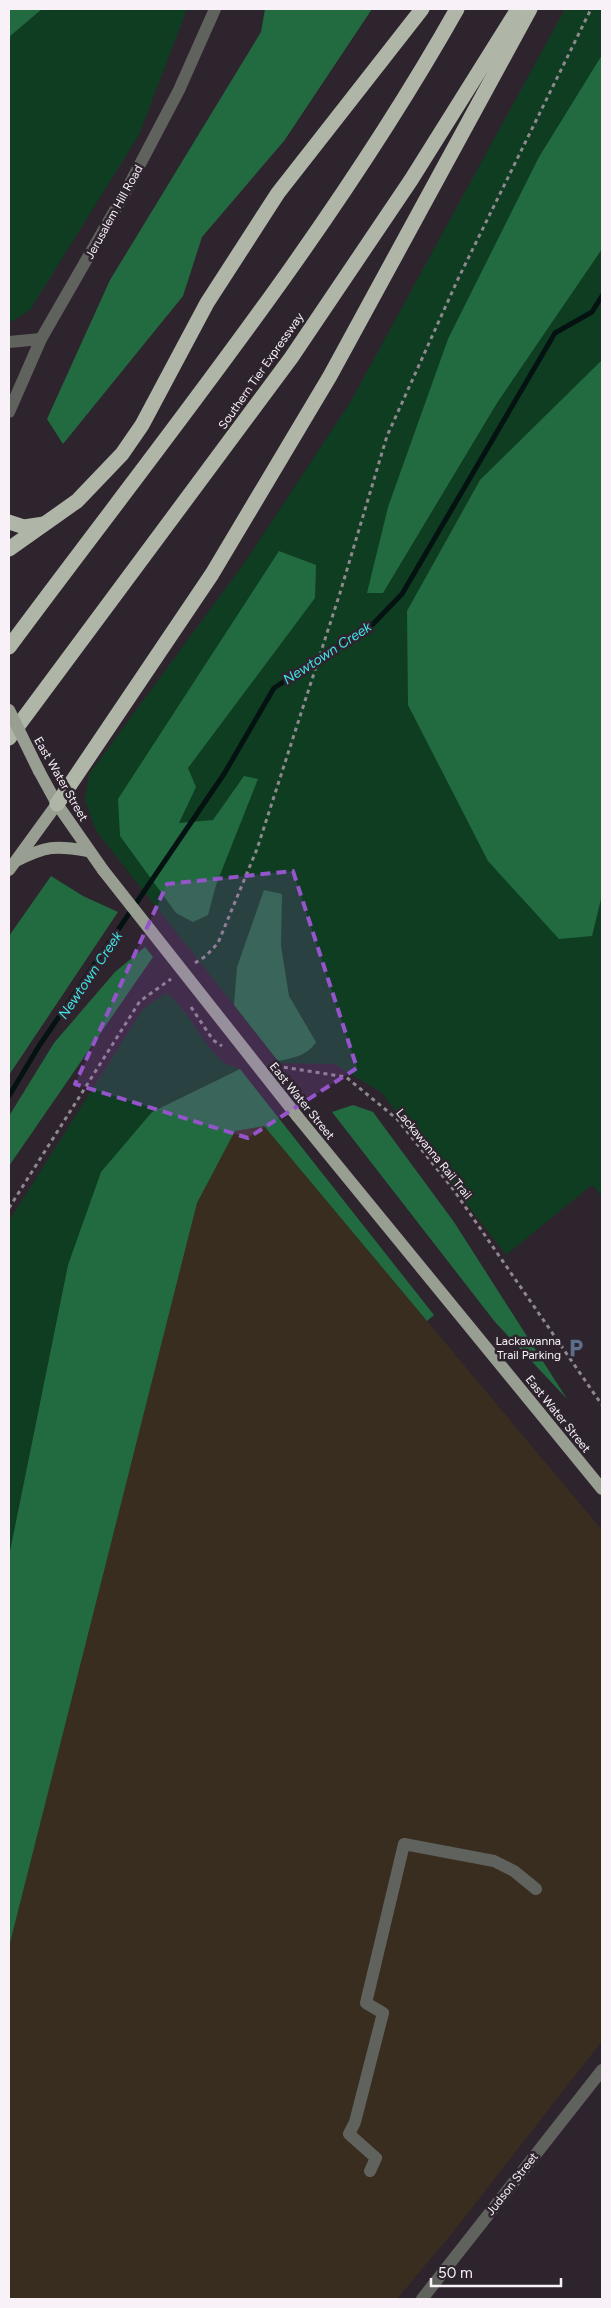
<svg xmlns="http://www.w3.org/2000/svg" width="611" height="2308" viewBox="0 0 611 2308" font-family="Figtree,sans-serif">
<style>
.industrial{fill:#382d1e}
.green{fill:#0f3d21}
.forest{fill:#226a3f}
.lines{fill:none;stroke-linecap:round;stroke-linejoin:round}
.stream{stroke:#051212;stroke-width:5}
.path{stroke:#908890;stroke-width:3;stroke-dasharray:4 4;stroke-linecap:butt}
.minor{stroke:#60635d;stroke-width:12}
.major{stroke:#999e92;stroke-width:12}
.highway{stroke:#afb6a7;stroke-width:15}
.major-bridge{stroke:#999e92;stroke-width:12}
.marked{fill:#9454ca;fill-opacity:0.2;stroke:#9454ca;stroke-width:4;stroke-dasharray:10 6;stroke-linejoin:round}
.labels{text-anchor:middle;stroke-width:5;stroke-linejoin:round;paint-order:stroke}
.street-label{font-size:12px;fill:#f8f2f8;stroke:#2e242e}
.poi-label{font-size:12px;fill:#f8f2f8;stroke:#2e242e;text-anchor:end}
.water-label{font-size:14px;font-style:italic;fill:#41e4e7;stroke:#2e242e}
</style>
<rect width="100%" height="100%" fill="#2e242e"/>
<path class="industrial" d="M263,1125l339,405v511l-148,190 -57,68h-388v-352l188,-744 38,-72z"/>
<g class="green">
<path d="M42,9h145l-48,126 -109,175 -21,13v-286z"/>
<path d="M565,9h37v1187l-10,-11 -86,70 -125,-163 -47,-28 -54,-1 -184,-232 -11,-31 4,-26 156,-212 106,-161z"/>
<path d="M166,993c23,16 34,49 56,68 4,4 13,6 18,8l-88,43 -84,153 -59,291v-335l134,-212z"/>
</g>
<g class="forest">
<path d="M9,9h33l-33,28z"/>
<path d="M265,9h107l-88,132 -82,96 -19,59 -120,148 -16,-25 63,-139 151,-248z"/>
<path d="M602,55v194l-105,154 -114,190h-16l21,-86 60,-168 91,-182z"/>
<path d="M602,360v535l-10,41 -33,3 -71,-78 -80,-156 -1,-94 73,-131z"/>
<path d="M279,551l37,14 -1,33 -127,170 8,19 -17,36 34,-3 31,-44 14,3 -42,106 -8,30 -15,7 -17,-9 -56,-77 -2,-37z"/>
<path d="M51,876l32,20 35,16 -109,163v-139z"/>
<path d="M264,890l18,4 -1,52 8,50 27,46c-9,14 -23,16 -38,19l-44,-56 3,-38z"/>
<path d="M145,947l8,10 -144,209v-50l45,-73 61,-71z"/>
<path d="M240,1069l194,246 -7,6 -163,-195 -29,5 -38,72 -188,744v-391l59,-291 33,-93 51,-60z"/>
<path d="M353,1105l20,7 81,110 113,177 -72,-77 -163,-210z"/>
</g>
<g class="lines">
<path class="stream" d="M9,1096l30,-50 185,-272 50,-86 99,-64 29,-30 153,-261 37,-21 10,-16"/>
<g class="path">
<path d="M195,963l11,-7 12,-13 39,-94 83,-256 47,-157 71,-157 133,-270"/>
<path d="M191,1007l22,33 9,6"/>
<path d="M276,1066l70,11 51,42 56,70 149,216"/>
<path d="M9,1208l131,-207 31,-22"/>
</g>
<g class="minor">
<path d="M9,342l32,-3"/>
<path d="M9,412l32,-73 85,-148 53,-101 36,-81"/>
<path d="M370,2171l6,-13 -27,-24 6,-12 28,-109 -17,-10 38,-159 90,17 20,10 22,18"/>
<path d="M422,2299l180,-229"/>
</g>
<g class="major">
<path d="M39,771l18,33 46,66"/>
<path d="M16,861c30,-15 39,-16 72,-10"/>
<path d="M9,870l48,-66"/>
<path d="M297,1116l305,373"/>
</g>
<g class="highway">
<path d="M9,522l15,5 20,-3"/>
<path d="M9,549l68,-48 45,-47 20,-29 65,-122 71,-110 144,-184"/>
<path d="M9,647c155,-209 320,-411 448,-638"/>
<path d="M9,738l282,-380 120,-178 107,-171"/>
<path d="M57,804l155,-230 118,-198 200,-367"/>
</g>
<g class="major-bridge">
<path d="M9,710l30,61"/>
<path d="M103,870l194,246"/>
</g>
</g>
<path class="marked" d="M293,871l64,197 -109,70 -173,-54 92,-200z"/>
<defs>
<g id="parking-bare" transform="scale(1.5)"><path d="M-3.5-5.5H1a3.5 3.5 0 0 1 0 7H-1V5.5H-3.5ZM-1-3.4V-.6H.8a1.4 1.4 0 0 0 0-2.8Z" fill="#5c6f8a" stroke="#2e242e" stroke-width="2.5" paint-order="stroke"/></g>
</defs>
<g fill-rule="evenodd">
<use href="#parking-bare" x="576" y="1348"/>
</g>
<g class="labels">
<g class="street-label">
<text transform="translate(114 212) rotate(-61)" y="4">Jerusalem Hill Road</text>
<text transform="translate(261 371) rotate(-55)" y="4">Southern Tier Expressway</text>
<text transform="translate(61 779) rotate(60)" y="4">East Water Street</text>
<text transform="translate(302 1101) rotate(51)" y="4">East Water Street</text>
<text transform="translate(434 1154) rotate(51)" y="4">Lackawanna Rail Trail</text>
<text transform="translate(558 1414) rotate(51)" y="4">East Water Street</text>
<text transform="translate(512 2184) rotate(-52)" y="4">Judson Street</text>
</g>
<g class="poi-label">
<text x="561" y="1345">Lackawanna<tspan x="561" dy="14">Trail Parking</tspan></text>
</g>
<g class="water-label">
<text transform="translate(327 653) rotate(-33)" y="5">Newtown Creek</text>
<text transform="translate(90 975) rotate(-56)" y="5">Newtown Creek</text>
</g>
</g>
<rect width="611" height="2308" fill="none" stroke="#f8f2f8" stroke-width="20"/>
<path d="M431 2278v8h130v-8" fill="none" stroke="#f8f2f8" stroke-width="2.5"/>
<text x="438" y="2278" font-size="15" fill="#f8f2f8" stroke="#2e242e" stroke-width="4" paint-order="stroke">50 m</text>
</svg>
